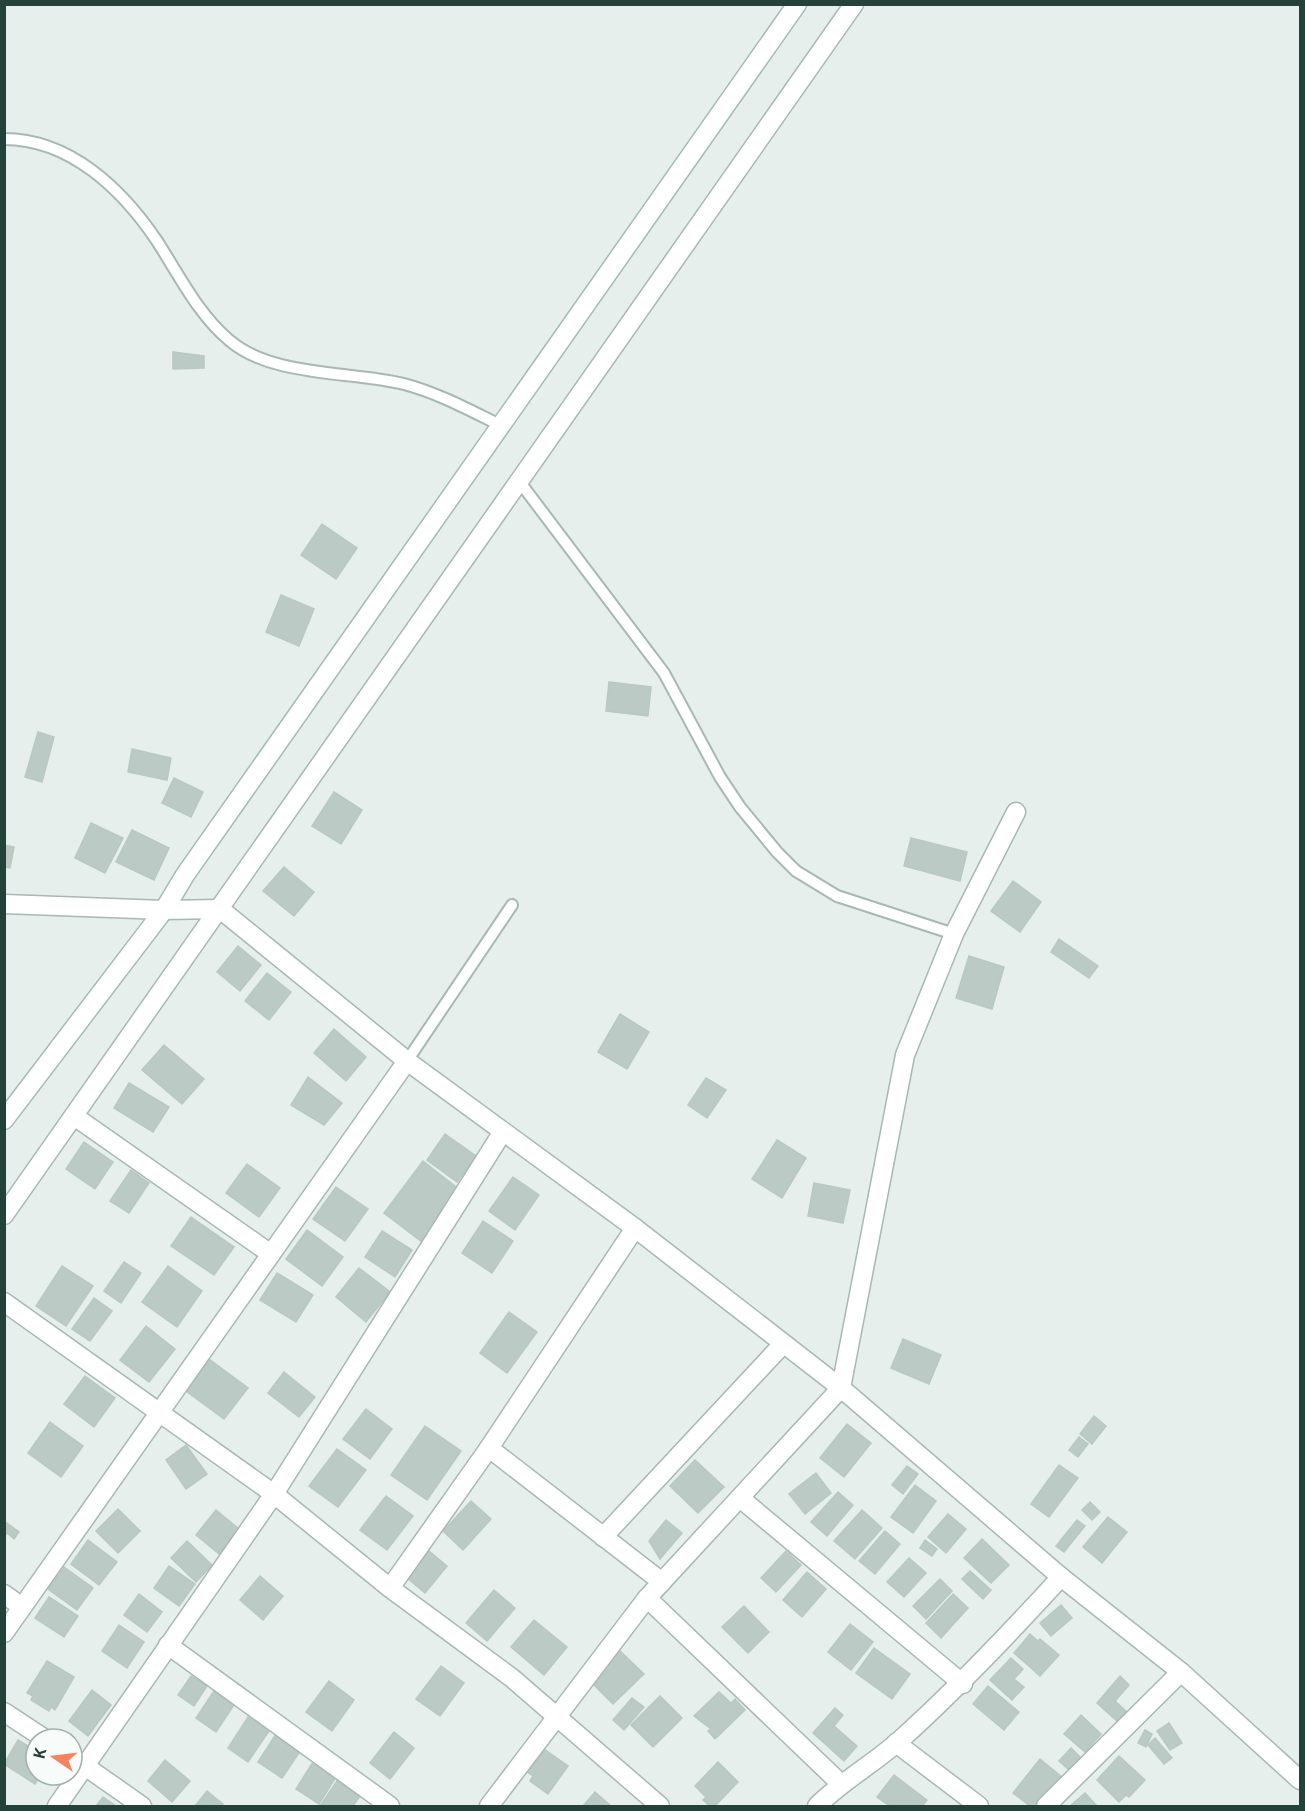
<svg xmlns="http://www.w3.org/2000/svg" width="1305" height="1811" viewBox="0 0 1305 1811" font-family="'Noto Sans',sans-serif">
<style>
.building{fill:#bbcac4;stroke:#b8c9c2;stroke-width:1.5}
.lines{fill:none;stroke-linecap:round;stroke-linejoin:round}
.lane-casing{stroke:#a8b8b2;stroke-width:14}
.street-casing{stroke:#a8b8b2;stroke-width:21}
.secondary-casing{stroke:#a4bbb3;stroke-width:21}
.lane{stroke:#fff;stroke-width:10}
.street{stroke:#fff;stroke-width:18}
.secondary{stroke:#fff;stroke-width:18}
</style>
<rect width="100%" height="100%" fill="#e6efeb"/>
<g class="building">
<path d="M173,352l31,4v12l-31,1z"/>
<path d="M322,524l35,24 -21,31 -35,-24z"/>
<path d="M281,595l33,14 -15,37 -33,-14z"/>
<path d="M609,682l42,5 -3,29 -42,-5z"/>
<path d="M38,732l16,5 -12,45 -17,-5z"/>
<path d="M132,749l39,9 -4,22 -39,-8z"/>
<path d="M174,778l29,14 -12,25 -29,-14z"/>
<path d="M334,792l28,18 -21,34 -29,-18z"/>
<path d="M91,823l32,15 -18,35 -30,-15z"/>
<path d="M132,830l37,18 -15,32 -38,-18z"/>
<path d="M911,838l56,14 -7,29 -56,-15z"/>
<path d="M4,845l10,2 -4,21 -6,-1z"/>
<path d="M284,867l30,25 -20,24 -31,-25z"/>
<path d="M1013,881l28,21 -21,30 -29,-21z"/>
<path d="M1059,939l39,27 -9,12 -38,-26z"/>
<path d="M238,946l23,19 -21,26 -23,-19z"/>
<path d="M969,956l35,11 -12,42 -36,-11z"/>
<path d="M267,973l24,19 -22,28 -24,-19z"/>
<path d="M620,1014l29,18 -22,37 -29,-17z"/>
<path d="M334,1029l32,28 -20,24 -32,-28z"/>
<path d="M164,1045l40,34 -22,25 -40,-34z"/>
<path d="M308,1077l34,26 -18,22 -33,-20z"/>
<path d="M706,1078l20,12 -19,28 -19,-13z"/>
<path d="M129,1083l40,24 -16,25 -39,-24z"/>
<path d="M445,1134l31,22 -19,26 -30,-22z"/>
<path d="M777,1140l29,18 -24,40 -30,-19z"/>
<path d="M84,1142l29,20 -18,27 -29,-20z"/>
<path d="M423,1161l38,30 -39,51 -38,-29z"/>
<path d="M247,1164l33,24 -21,29 -33,-24z"/>
<path d="M131,1170l18,13 -20,30 -19,-12z"/>
<path d="M513,1177l26,18 -24,35 -26,-19z"/>
<path d="M814,1183l36,7 -7,33 -35,-7z"/>
<path d="M336,1187l32,22 -23,32 -32,-22z"/>
<path d="M191,1217l43,30 -20,28 -43,-29z"/>
<path d="M483,1221l30,20 -21,32 -30,-20z"/>
<path d="M307,1230l36,27 -21,29 -36,-27z"/>
<path d="M382,1231l30,19 -17,27 -30,-20z"/>
<path d="M124,1262l17,11 -20,30 -17,-12z"/>
<path d="M62,1266l31,20 -27,40 -30,-20z"/>
<path d="M168,1266l34,25 -25,36 -35,-25z"/>
<path d="M359,1268l31,24 -24,30 -30,-25z"/>
<path d="M277,1273l36,22 -17,27 -36,-22z"/>
<path d="M94,1298l18,13 -22,30 -18,-12z"/>
<path d="M509,1312l28,20 -30,41 -27,-20z"/>
<path d="M146,1326l29,23 -26,33 -29,-22z"/>
<path d="M903,1339l38,16 -12,29 -38,-16z"/>
<path d="M209,1359l39,29 -24,31 -38,-28z"/>
<path d="M284,1372l31,25 -16,20 -31,-24z"/>
<path d="M85,1376l30,22 -21,29 -30,-23z"/>
<path d="M366,1409l26,20 -22,30 -27,-20z"/>
<path d="M1094,1416l12,10 -14,18 -12,-10z"/>
<path d="M50,1422l33,24 -22,31 -33,-24z"/>
<path d="M847,1424l24,19 -27,34 -24,-19z"/>
<path d="M425,1426l36,25 -34,49 -36,-25z"/>
<path d="M1079,1437l9,7 -10,13 -9,-7z"/>
<path d="M186,1445l21,29 -21,15 -20,-29z"/>
<path d="M337,1449l29,21 -28,37 -29,-21z"/>
<path d="M695,1460l29,27 -26,26 -28,-27z"/>
<path d="M1059,1465l19,13 -29,39 -18,-13z"/>
<path d="M907,1466l11,8 -15,20 -11,-9z"/>
<path d="M816,1473l15,20 -26,21 -16,-20z"/>
<path d="M915,1485l21,16 -23,32 -22,-16z"/>
<path d="M838,1492l15,13 -26,31 -16,-14z"/>
<path d="M386,1496l27,20 -26,34 -27,-20z"/>
<path d="M471,1501l20,18 -28,31 -20,-19z"/>
<path d="M1090,1502l10,10 -8,8 -10,-10z"/>
<path d="M118,1509l22,22 -22,22 -22,-22z"/>
<path d="M216,1510l23,19 -20,25 -23,-19z"/>
<path d="M862,1510l20,18 -27,31 -21,-18z"/>
<path d="M948,1514l18,15 -20,24 -18,-16z"/>
<path d="M1108,1517l19,15 -25,31 -19,-16z"/>
<path d="M666,1520l16,13 -22,26 -11,-18z"/>
<path d="M1077,1520l8,6 -21,26 -8,-6z"/>
<path d="M4,1521l15,11 -5,7 -7,-6 -3,3z"/>
<path d="M885,1531l15,13 -25,30 -16,-13z"/>
<path d="M982,1539l27,26 -18,18 -27,-25z"/>
<path d="M88,1540l29,22 -18,23 -28,-21z"/>
<path d="M925,1540l12,9 -5,7 -12,-8z"/>
<path d="M187,1541l25,24 -16,17 -25,-24z"/>
<path d="M429,1551l18,15 -22,27 -18,-15z"/>
<path d="M786,1551l15,14 -25,27 -15,-14z"/>
<path d="M909,1558l17,15 -22,24 -17,-15z"/>
<path d="M169,1566l26,18 -16,22 -25,-18z"/>
<path d="M64,1567l29,21 -16,22 -29,-21z"/>
<path d="M970,1571l21,19 -8,9 -21,-20z"/>
<path d="M807,1572l19,17 -24,28 -19,-17z"/>
<path d="M260,1576l23,20 -20,24 -23,-20z"/>
<path d="M940,1579l12,12 -26,28 -13,-13z"/>
<path d="M494,1590l21,18 -28,33 -21,-18z"/>
<path d="M139,1594l23,18 -15,20 -23,-17z"/>
<path d="M953,1594l15,14 -27,30 -15,-15z"/>
<path d="M49,1597l29,19 -14,21 -29,-19z"/>
<path d="M1061,1605l11,13 -21,18 -11,-13z"/>
<path d="M744,1606l25,26 -21,21 -26,-26z"/>
<path d="M534,1620l33,27 -23,28 -33,-28z"/>
<path d="M850,1624l23,18 -22,28 -23,-18z"/>
<path d="M119,1625l25,17 -17,26 -25,-17z"/>
<path d="M1030,1634l8,7 2,-2 19,16 -19,21 -26,-23z"/>
<path d="M874,1648l36,26 -18,25 -36,-26z"/>
<path d="M619,1650l25,24 -31,30 -24,-24z"/>
<path d="M1011,1658l12,11 -9,10 10,8 -12,13 -22,-20z"/>
<path d="M47,1661l27,16 -19,33 -4,-3 -2,4 -18,-11 2,-4 -6,-3z"/>
<path d="M441,1666l23,17 -24,33 -24,-17z"/>
<path d="M191,1676l16,10 -13,20 -16,-11z"/>
<path d="M1120,1676l9,9 -14,16 13,12 -9,10 -22,-20z"/>
<path d="M329,1681l25,19 -22,31 -26,-19z"/>
<path d="M988,1686l31,26 -15,18 -31,-26z"/>
<path d="M92,1690l19,15 -23,31 -19,-15z"/>
<path d="M214,1691l20,14 -18,27 -20,-14z"/>
<path d="M719,1692l12,11 4,-4 10,11 -30,29 -7,-8 3,-2 -17,-13z"/>
<path d="M660,1696l22,22 -29,29 -22,-22z"/>
<path d="M632,1698l12,9 -20,23 -11,-10z"/>
<path d="M835,1708l8,7 -9,11 23,20 -13,15 -31,-28z"/>
<path d="M1081,1715l20,19 -16,18 -21,-18z"/>
<path d="M248,1717l21,14 -21,31 -20,-14z"/>
<path d="M1169,1723l13,20 -12,7 -13,-19z"/>
<path d="M1145,1730l7,4 -6,13 -8,-4z"/>
<path d="M394,1732l20,16 -24,31 -20,-16z"/>
<path d="M276,1734l25,16 -19,28 -24,-16z"/>
<path d="M1155,1738l17,20 -8,6 -16,-19z"/>
<path d="M18,1740l18,11v24h5l-6,9 -31,-20z"/>
<path d="M1071,1748l10,10 -12,12 -10,-9z"/>
<path d="M544,1749l24,17 -20,28 -18,-13 3,-5 -6,-4z"/>
<path d="M1119,1756l26,24 -16,17 -3,-2 -7,7 -22,-22z"/>
<path d="M1040,1759l22,18 -24,29h-8l-17,-13z"/>
<path d="M165,1760l25,21 -18,21 -24,-21z"/>
<path d="M313,1762l23,15 -17,27 -23,-15z"/>
<path d="M718,1762l20,20 -23,24h-5l-7,-6 3,-3 -11,-11z"/>
<path d="M894,1775l33,25 -5,6h-32l-13,-9z"/>
<path d="M337,1781l23,15 -7,10h-33z"/>
<path d="M207,1791l16,13 -2,2h-26z"/>
<path d="M595,1792l16,14h-28z"/>
<path d="M1085,1793l12,13h-27z"/>
<path d="M103,1797l13,9h-20z"/>
</g>
<g class="lines">
<g class="lane-casing">
<g id="lane">
<path d="M4,139c66,0 118,50 153,102 22,34 41,73 72,99 42,37 122,31 175,44 34,9 65,26 96,41"/>
<path d="M519,481l145,192 56,104 20,30 37,45 19,19 41,25 117,38"/>
<path d="M407,1061l105,-156"/>
</g>
</g>
<g class="street-casing">
<g id="street">
<path d="M4,904l160,6 56,-1 187,152 228,167 206,160 220,189 120,95 119,108"/>
<path d="M74,1116l197,138"/>
<path d="M4,1215l850,-1211"/>
<path d="M4,1302l270,192 116,94 122,90 148,128"/>
<path d="M489,1448l173,134"/>
<path d="M740,1498l223,186"/>
<path d="M603,1537l180,-193"/>
<path d="M390,1588l99,-140 146,-220"/>
<path d="M4,1594l18,13"/>
<path d="M647,1598l193,185"/>
<path d="M4,1633l403,-572"/>
<path d="M168,1645l222,161"/>
<path d="M4,1712l41,27"/>
<path d="M896,1743l83,63"/>
<path d="M72,1757l70,49"/>
<path d="M57,1806l217,-312 228,-361"/>
<path d="M489,1806l158,-208 194,-210 64,-333 49,-121 62,-122"/>
<path d="M817,1806c25,-25 56,-42 82,-65 58,-52 110,-107 162,-164"/>
<path d="M1046,1806l135,-134"/>
</g>
</g>
<g class="secondary-casing">
<path id="secondary" d="M4,1120l160,-210 21,-35 612,-871"/>
</g>
<use href="#lane" class="lane"/>
<use href="#street" class="street"/>
<use href="#secondary" class="secondary"/>
</g>
<rect width="1305" height="1811" fill="none" stroke="#24423a" stroke-width="12"/>
<g transform="translate(54 1757) rotate(284)"><circle r="28" fill="#f7fbf9" stroke="#a3b1ad" stroke-width="1.5"/>
<path d="M0-4.5L10 22L0 15L-10 22Z" fill="#f4845f"/>
<text y="-9" font-size="16" font-weight="bold" text-anchor="middle" fill="#24423a">K</text>
</g>
</svg>
